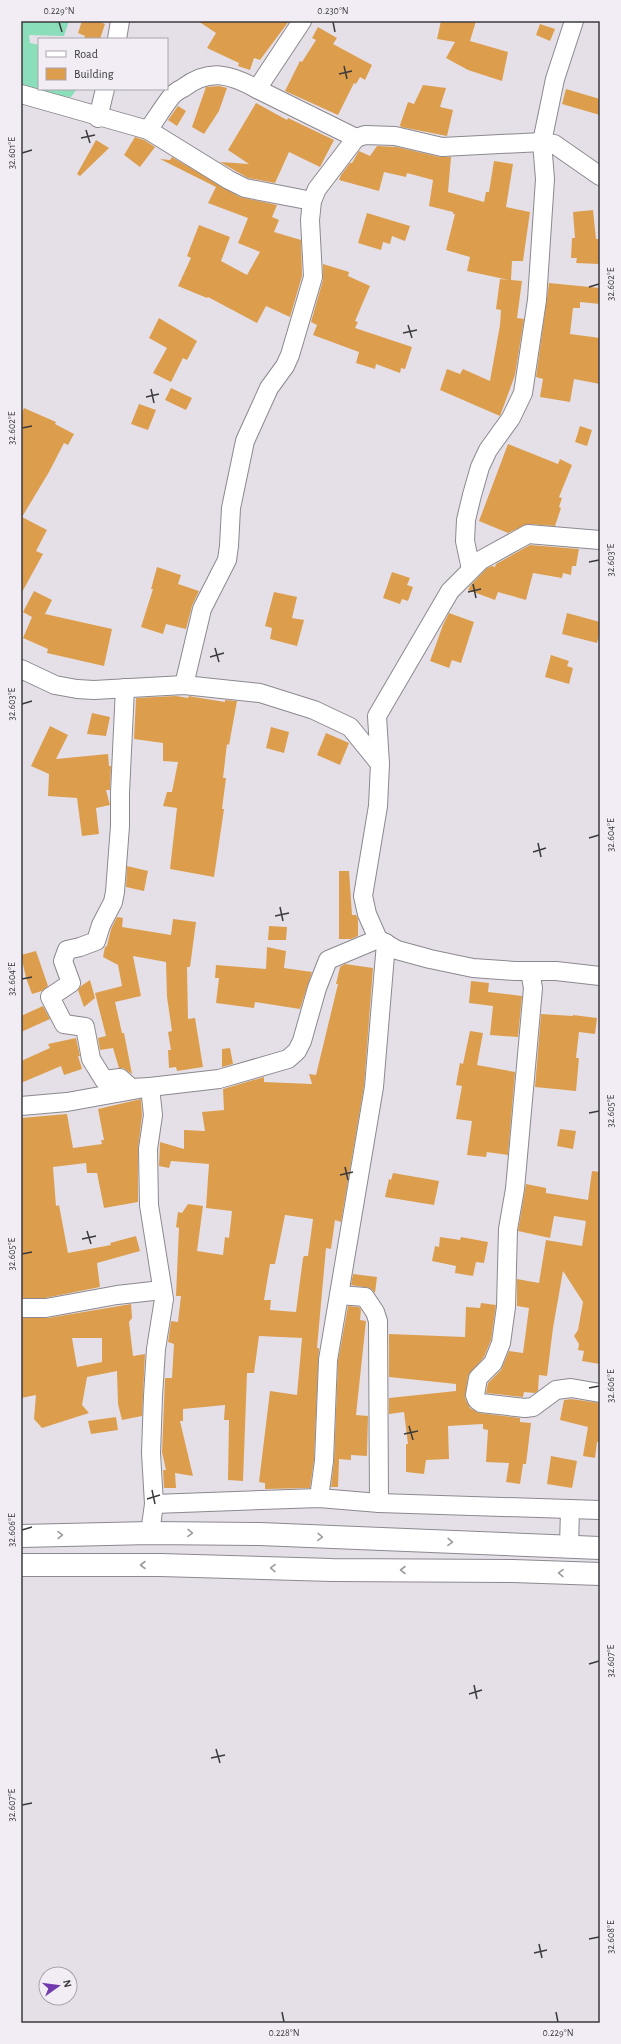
<svg xmlns="http://www.w3.org/2000/svg" width="621" height="2044" viewBox="0 0 621 2044" font-family="'Alegreya Sans',sans-serif">
<style>
.green{fill:#8adfba}
.building{fill:#dc9e4d;fill-rule:evenodd}
.lines{fill:none;stroke-linecap:round;stroke-linejoin:round}
.minor-casing{stroke:#8c888f;stroke-width:20}
.trunk-casing{stroke:#8c888f;stroke-width:24}
.minor{stroke:#fff;stroke-width:18}
.trunk{stroke:#fff;stroke-width:22}
.oneway{stroke:#9d9c9e}
.ticks{fill:none;stroke:#3b3a3d;stroke-width:1.5}
.neatline{fill:none;stroke:#3b3a3d;stroke-width:1.5}
.ticks-label{font-size:10px;text-anchor:middle;fill:#3b3a3d}
</style>
<rect width="100%" height="100%" fill="#e5e0e8"/>
<path class="green" d="M21,21h48l-5,15 -35,-1 1,8 9,2v44h38l-6,8 -38,-3 -12,-5z"/>
<g class="building">
<path d="M82,21h15l8,3 -5,15h-16l1,-3 -7,-3z"/>
<path d="M198,21h91l-29,39 -6,-2 -4,12 -12,-4 1,-3 -32,-15 9,-15z"/>
<path d="M441,21h35l-6,20 38,11 -6,29 -34,-11 -22,-12 9,-16 -18,-3z"/>
<path d="M540,24l15,5 -5,12 -14,-6z"/>
<path d="M318,27l19,11 -4,6 39,21 -7,15 -5,-3 -4,7 -2,-1 -16,32 -53,-24 15,-30 2,1 14,-22 -4,-2z"/>
<path d="M423,85l23,3 -6,19 13,3 -6,26 -46,-9 -1,-2 8,-23 6,2z"/>
<path d="M219,86l8,2 -8,23 -15,23 -12,-7 14,-40z"/>
<path d="M566,89l34,10v16l-38,-11z"/>
<path d="M256,103l31,17 1,-2 46,22 -14,27 -31,-15 -14,31 -27,-5 -28,-16 29,2 -21,-14z"/>
<path d="M178,106l8,5 -9,15 -9,-6z"/>
<path d="M135,137l9,3 11,7 -15,20 -16,-12z"/>
<path d="M96,140l13,8 -29,28 -3,-2z"/>
<path d="M377,146l20,1 43,10h11l-3,35 36,10 2,-10h3l5,-31 19,3 -7,43 24,5 -7,49h-11l-1,19 11,1 -5,37 7,1 -9,56 -15,41 -60,-26 7,-21 13,5 3,-5 27,12 10,-56 1,-15 -5,-1 4,-30 9,1 -42,-9 3,-14 -24,-7 9,-36h-2v-2l-24,-6 4,-26 -26,-7 -1,4 -22,-5 -5,19 -40,-11 2,-5 9,-12h2l7,-12 11,5z"/>
<path d="M172,157l68,40 37,8 -5,12 7,3 -5,12 27,8 1,36 -12,41 -24,-11 -9,17 -49,-26 -1,1 -29,-12 13,-28 -4,-2 12,-31 31,12 -9,24 26,14 13,-23 -22,-9 10,-25 -40,-15 8,-16 -56,-28 10,1z"/>
<path d="M593,210l3,29h4l-1,25 -23,-1 1,-5h-6l1,-20h3l-2,-26z"/>
<path d="M367,213l43,13 -5,15 -13,-5 -2,8 -7,-2 -2,8 -23,-7z"/>
<path d="M323,264l26,8 -1,4 22,10 -15,35 3,1 -3,6 57,19 -7,22 -4,-1 -1,5 -24,-9 -1,5 -19,-6 3,-11 -46,-17 4,-10 -6,-3 12,-42z"/>
<path d="M549,283l51,5v16l-20,-2v6h-7l-3,26 30,4v46l-26,-5 -4,23 -30,-5 3,-18 -7,-2z"/>
<path d="M159,318l38,23 -10,19 -4,-2 -12,24 -18,-9 14,-25 -18,-10z"/>
<path d="M171,388l21,10 -6,12 -21,-10z"/>
<path d="M139,404l17,6 -8,20 -17,-6z"/>
<path d="M24,408l32,14 -1,2 19,10 -6,11 -4,-2 -15,29 -27,45 25,13 -11,21 7,3 -22,40v-179z"/>
<path d="M580,426l12,4 -5,16 -12,-4z"/>
<path d="M508,444l50,20 2,-5 12,6 -13,32 3,1 -3,9 2,1 -6,18 -27,-2 -20,9 -29,-12z"/>
<path d="M530,545l49,4 -3,17h-4l-1,9 -8,-2 -1,5 -29,-5 -7,27 -28,-8 -3,8 -27,-10 2,-4 17,-18 5,-2 3,1 1,-3z"/>
<path d="M157,567l24,8 -3,9 21,7 -7,15 -6,23 -20,-5 -3,10 -22,-7 12,-38h-2z"/>
<path d="M392,572l18,6 -3,7 6,2 -5,14 -6,-2 -2,5 -17,-6z"/>
<path d="M34,591l18,9 -7,14 67,15 -8,37 -57,-13 1,-4 -25,-11 9,-21 -9,-5z"/>
<path d="M274,592l23,5 -5,21 12,2 -7,26 -27,-7 2,-11 -7,-2z"/>
<path d="M449,613l25,9 -13,41 -9,-3 -3,8 -19,-7 13,-36z"/>
<path d="M567,613l33,9v10l-3,11 -35,-9z"/>
<path d="M551,655l18,6 -2,5 6,2 -4,16 -24,-7z"/>
<path d="M176,696l12,2 1,-2 5,1 31,5v-2l12,1 -8,44 -2,-1 -4,34h3l-4,31h2l-10,68 -44,-8 7,-61 -14,-2 4,-14h5l6,-30 -15,-1v-18l-29,-4 2,-41z"/>
<path d="M92,713l18,4 -4,19 -19,-2z"/>
<path d="M50,726l18,9 -12,24 52,-5 1,12h2l-1,24h-4l4,15 -14,3 3,26 -17,2 -5,-38 -29,-2 1,-22 -18,-8z"/>
<path d="M271,727l18,5 -5,21 -18,-5z"/>
<path d="M326,733l23,10 -9,22 -23,-10z"/>
<path d="M127,866l21,5 -4,20 -18,-4z"/>
<path d="M339,871h10l3,44h4l2,4v17l-7,3h-12z"/>
<path d="M117,917l6,1 -1,9 49,8 2,-16 23,3 -6,45h-3l1,52 7,-1 8,49 -26,4 -1,-4 -7,1 -1,-18h3l-3,-18 4,-1 -5,-34 -1,-35 -33,-6 8,40 -26,6 7,31h2l8,41 -9,-6h-4l-6,-20 -13,2 -2,-12 8,-2 -11,-43 27,-7 -4,-21 -15,-8 2,-10 2,-1 4,-17z"/>
<path d="M269,926l18,1 -1,13h-18z"/>
<path d="M267,947l19,4 -2,17 28,4 -12,37 -45,-7 -1,6 -38,-5 3,-25h-4l1,-13 50,4z"/>
<path d="M36,951l12,35 -6,5 -10,3 -6,-16 -5,-23z"/>
<path d="M345,964l28,4 -9,118 -23,136 -6,-2 -4,29 -5,-1 -9,100h2l-5,112 -4,28 -45,1v-6l-6,-1 11,-91 27,4 5,-57 -43,-2 -5,37h-7l-4,108 -15,-1 1,-60h-5l1,-15 -42,4v12h-3l13,55 -18,-3 1,15h-12l-1,-18h3l-4,-18 3,-74h7l2,-34 -6,-2 3,-21 7,1 3,-26h-5l3,-68 -3,-1 2,-15 4,1 6,-9 15,2 -6,45 26,4 2,-18 4,1 3,-27 -26,-3 3,-44 -38,-3 -2,7 -10,-2 1,-24 24,7v-19l21,1 -3,-19 22,-2 -1,-21 41,-12v5l48,2 -3,-10 7,1 22,-91h-2l4,-17zM285,1215l28,4 -5,37h-4l-1,2 -7,54 -26,-2 1,-10h-7l6,-36h5z"/>
<path d="M90,980l5,18 -11,9 -6,-17 3,-4z"/>
<path d="M471,981l18,2 -1,9 34,4 -4,41 -28,-2 3,-29 -24,-3z"/>
<path d="M43,1006l7,13 -29,13v-16z"/>
<path d="M541,1014l32,2v-1l24,3 -2,16 -16,-2 -3,26h3l-3,33 -41,-4z"/>
<path d="M470,1031l13,2 -6,32 38,7 -7,83 -21,-3 -1,5 -19,-2 5,-34 -16,-2 6,-33 -6,-1 4,-22 3,1z"/>
<path d="M76,1038l4,18h-2l4,13 -18,6 -3,-9 -40,17v-22l29,-13 -2,-4z"/>
<path d="M230,1048l3,16 -11,3v-18z"/>
<path d="M141,1099l1,16 -4,34v53l-34,6 -7,-35h-10l-1,-10 -33,4 3,39 3,-1 9,48 43,-8 -1,-2 26,-7 4,15 -43,12 3,24 -55,11h-24v-180l46,-4 6,34 29,-4 -1,-4h3l-6,-31z"/>
<path d="M560,1129l16,2 -3,18 -16,-3z"/>
<path d="M592,1171l8,1v192l-18,-3 2,-10 -6,-1 1,-6 -5,-8 4,-6 5,-28 -20,-31 -10,57 -6,48 -8,-1 -1,16 -3,2 -11,-1 -1,5 -37,-4 2,-10 13,-13 8,-19 14,2 6,-45 -12,-2v-27l22,4 7,-43 36,6 4,-25 -32,-5 -4,22 -32,-7 8,-47 20,4v5l42,7z"/>
<path d="M393,1173l46,8 -5,24 -49,-8 4,-18 2,1z"/>
<path d="M440,1237l20,3 1,-3 27,5 -4,21 -8,-1 -3,14 -18,-3 1,-7 -24,-5 3,-15 4,1z"/>
<path d="M353,1274l24,3 -2,16 -5,-5 -19,-3z"/>
<path d="M481,1303l15,2 -5,35 -7,17 -16,19 -3,22 5,10 9,5 41,5v4l11,1 -5,41h-3l-3,20 -14,-2 3,-19 -23,-1 2,-32 -5,-1v-5l-35,2 1,33 -23,1 -2,14 -18,-2v-28h2l-4,-32 -15,2v-16l67,-7v-7l-67,-7v-43l76,3 1,-30 14,1z"/>
<path d="M131,1304l1,14 -3,4 4,34 12,-2 -3,62 -20,4 -4,-16 -1,-33 -30,6 -5,28 7,8 -47,15 -8,-9 2,-24 -15,3v-80h27zM72,1338h30v24l-25,5z"/>
<path d="M348,1306l11,1 2,3 -1,10 6,1 -10,94 12,1 -1,40 -16,-1v5l-12,-1 -1,28h-7l3,-26 4,-100z"/>
<path d="M571,1399l29,4v39h-3l-2,16 -12,-2 5,-29 -28,-7 4,-20z"/>
<path d="M116,1417l2,13 -27,4 -3,-13z"/>
<path d="M551,1456l26,5 -5,27 -25,-4z"/>
</g>
<g class="lines">
<g class="minor-casing">
<g id="minor">
<path d="M117,39l3,-18"/>
<path d="M257,89l99,49"/>
<path d="M21,94l127,36c8,-11 15,-23 23,-33 3,-4 8,-7 12,-9 26,-20 47,-14 74,1l45,-68"/>
<path d="M98,118l7,-29"/>
<path d="M148,130l81,50 16,8 67,13"/>
<path d="M471,569l-6,-28 1,-21 6,-25 8,-28 8,-17 23,-32 12,-25 14,-93 8,-121 -3,-37 13,-63 19,-58"/>
<path d="M21,669l34,16 22,4 17,1 90,-5 76,8 54,17 36,17 30,37 -2,42 -15,90 4,18 11,25 19,11 33,9 43,9 42,3h41l44,5"/>
<path d="M184,685l18,-76 25,-49 2,-14 2,-38 14,-67 24,-53 16,-22 5,-11 23,-78 -3,-57 2,-19 5,-12 39,-51 9,-3 30,1 47,11 100,-5 12,2 46,32"/>
<path d="M125,688l-5,105v33l-5,66 -2,10 -12,23 -5,16 -16,6 -13,3 -4,11 8,22 -21,14 14,27 21,3 6,32 13,21 16,-2 11,10 19,-1 3,28 -5,34 1,56 15,94 -8,50 -3,47 -2,57 3,51 -4,29"/>
<path d="M380,764l-3,-48 73,-125 31,-31 47,-26 72,6"/>
<path d="M530,971l3,17 -18,201 -7,40 -2,78 -5,36 -8,20 -15,15 -3,17 2,5 4,3 44,5 8,-1 23,-17 15,-2 29,5"/>
<path d="M21,1106l46,-4 83,-15 69,-8 69,-20 9,-8 5,-10 15,-53 11,-28 50,-21"/>
<path d="M339,1295l26,2 10,15 3,9 1,182"/>
<path d="M21,1308h25l71,-13 45,-5"/>
<path d="M319,1498l5,-37 4,-101 46,-273 12,-144"/>
<path d="M154,1504l165,-6 60,5 221,7"/>
<path d="M569,1547l1,-38"/>
</g>
</g>
<g class="trunk-casing">
<g id="trunk">
<path d="M21,1536l129,-3 110,1 340,14"/>
<path d="M21,1565h139l172,5 181,1 87,3"/>
</g>
</g>
<use href="#minor" class="minor"/>
<use href="#trunk" class="trunk"/>
</g>
<defs><path id="oneway-chevron" d="M-2-3.5L2.5 0L-2 3.5" fill="none" stroke-width="1.6" stroke-linecap="round" stroke-linejoin="round"/></defs>
<g class="oneway">
<use href="#oneway-chevron" transform="translate(190 1533) rotate(1)"/>
<use href="#oneway-chevron" transform="translate(60 1535) rotate(-1)"/>
<use href="#oneway-chevron" transform="translate(320 1537) rotate(2)"/>
<use href="#oneway-chevron" transform="translate(450 1542) rotate(2)"/>
<use href="#oneway-chevron" transform="translate(143 1565) rotate(180)"/>
<use href="#oneway-chevron" transform="translate(273 1568) rotate(-178)"/>
<use href="#oneway-chevron" transform="translate(403 1570) rotate(-180)"/>
<use href="#oneway-chevron" transform="translate(561 1573) rotate(-178)"/>
</g>
<path class="ticks" d="M59,22l3,10M333,22l2,10M344,66l3,13M339,74l13,-3M86,130l4,13M81,138l14,-3M22,153l10,-3M589,287l10,-3M408,325l4,13M403,333l14,-3M151,389l3,14M146,397l13,-3M22,428l10,-2M589,562l10,-2M473,584l3,14M468,592l13,-3M215,648l4,14M210,657l14,-4M22,704l10,-3M589,838l10,-3M538,843l3,14M533,852l13,-4M280,907l3,14M275,916l14,-3M22,979l10,-2M589,1113l10,-2M345,1167l3,13M340,1175l13,-3M87,1231l4,13M82,1239l14,-3M22,1254l10,-2M589,1388l10,-2M409,1426l4,14M404,1434l14,-3M152,1490l3,14M147,1499l13,-4M22,1530l10,-3M589,1664l10,-3M474,1685l3,14M469,1694l13,-4M216,1749l4,14M211,1758l14,-3M22,1805l10,-2M589,1939l10,-2M539,1944l3,14M534,1953l13,-3M282,2012l2,10M556,2012l2,10"/>
<rect width="621" height="2044" fill="none" stroke="#f2edf5" stroke-width="44"/>
<rect x="38" y="38" width="130" height="52" fill="#f2edf5" stroke="#a9a5ab"/>
<rect x="46" y="51" width="20" height="6" fill="#ffffff" stroke="#a9a5ab"/>
<text x="74" y="58" font-size="12" fill="#3b3a3d">Road</text>
<rect x="46" y="68" width="20" height="12" fill="#dc9e4d" stroke="#a9a5ab"/>
<text x="74" y="78" font-size="12" fill="#3b3a3d">Building</text>
<g transform="translate(58 1986) rotate(76)"><circle r="19" fill="#f2edf5" stroke="#a9a5ab"/>
<path d="M0-3L7 15L0 10L-7 15Z" fill="#733ab0"/>
<text y="-6" font-size="11" font-weight="bold" text-anchor="middle" fill="#3b3a3d">N</text>
</g>
<rect x="22" y="22" width="577" height="2000" class="neatline"/>
<g class="ticks-label">
<text x="59" y="14">0.229°N</text>
<text x="333" y="14">0.230°N</text>
<text transform="translate(11 153) rotate(-90)" y="4">32.601°E</text>
<text transform="translate(610 284) rotate(-90)" y="4">32.602°E</text>
<text transform="translate(11 428) rotate(-90)" y="4">32.602°E</text>
<text transform="translate(610 560) rotate(-90)" y="4">32.603°E</text>
<text transform="translate(11 704) rotate(-90)" y="4">32.603°E</text>
<text transform="translate(610 835) rotate(-90)" y="4">32.604°E</text>
<text transform="translate(11 979) rotate(-90)" y="4">32.604°E</text>
<text transform="translate(610 1111) rotate(-90)" y="4">32.605°E</text>
<text transform="translate(11 1254) rotate(-90)" y="4">32.605°E</text>
<text transform="translate(610 1386) rotate(-90)" y="4">32.606°E</text>
<text transform="translate(11 1530) rotate(-90)" y="4">32.606°E</text>
<text transform="translate(610 1661) rotate(-90)" y="4">32.607°E</text>
<text transform="translate(11 1805) rotate(-90)" y="4">32.607°E</text>
<text transform="translate(610 1937) rotate(-90)" y="4">32.608°E</text>
<text x="284" y="2036">0.228°N</text>
<text x="558" y="2036">0.229°N</text>
</g>
</svg>
